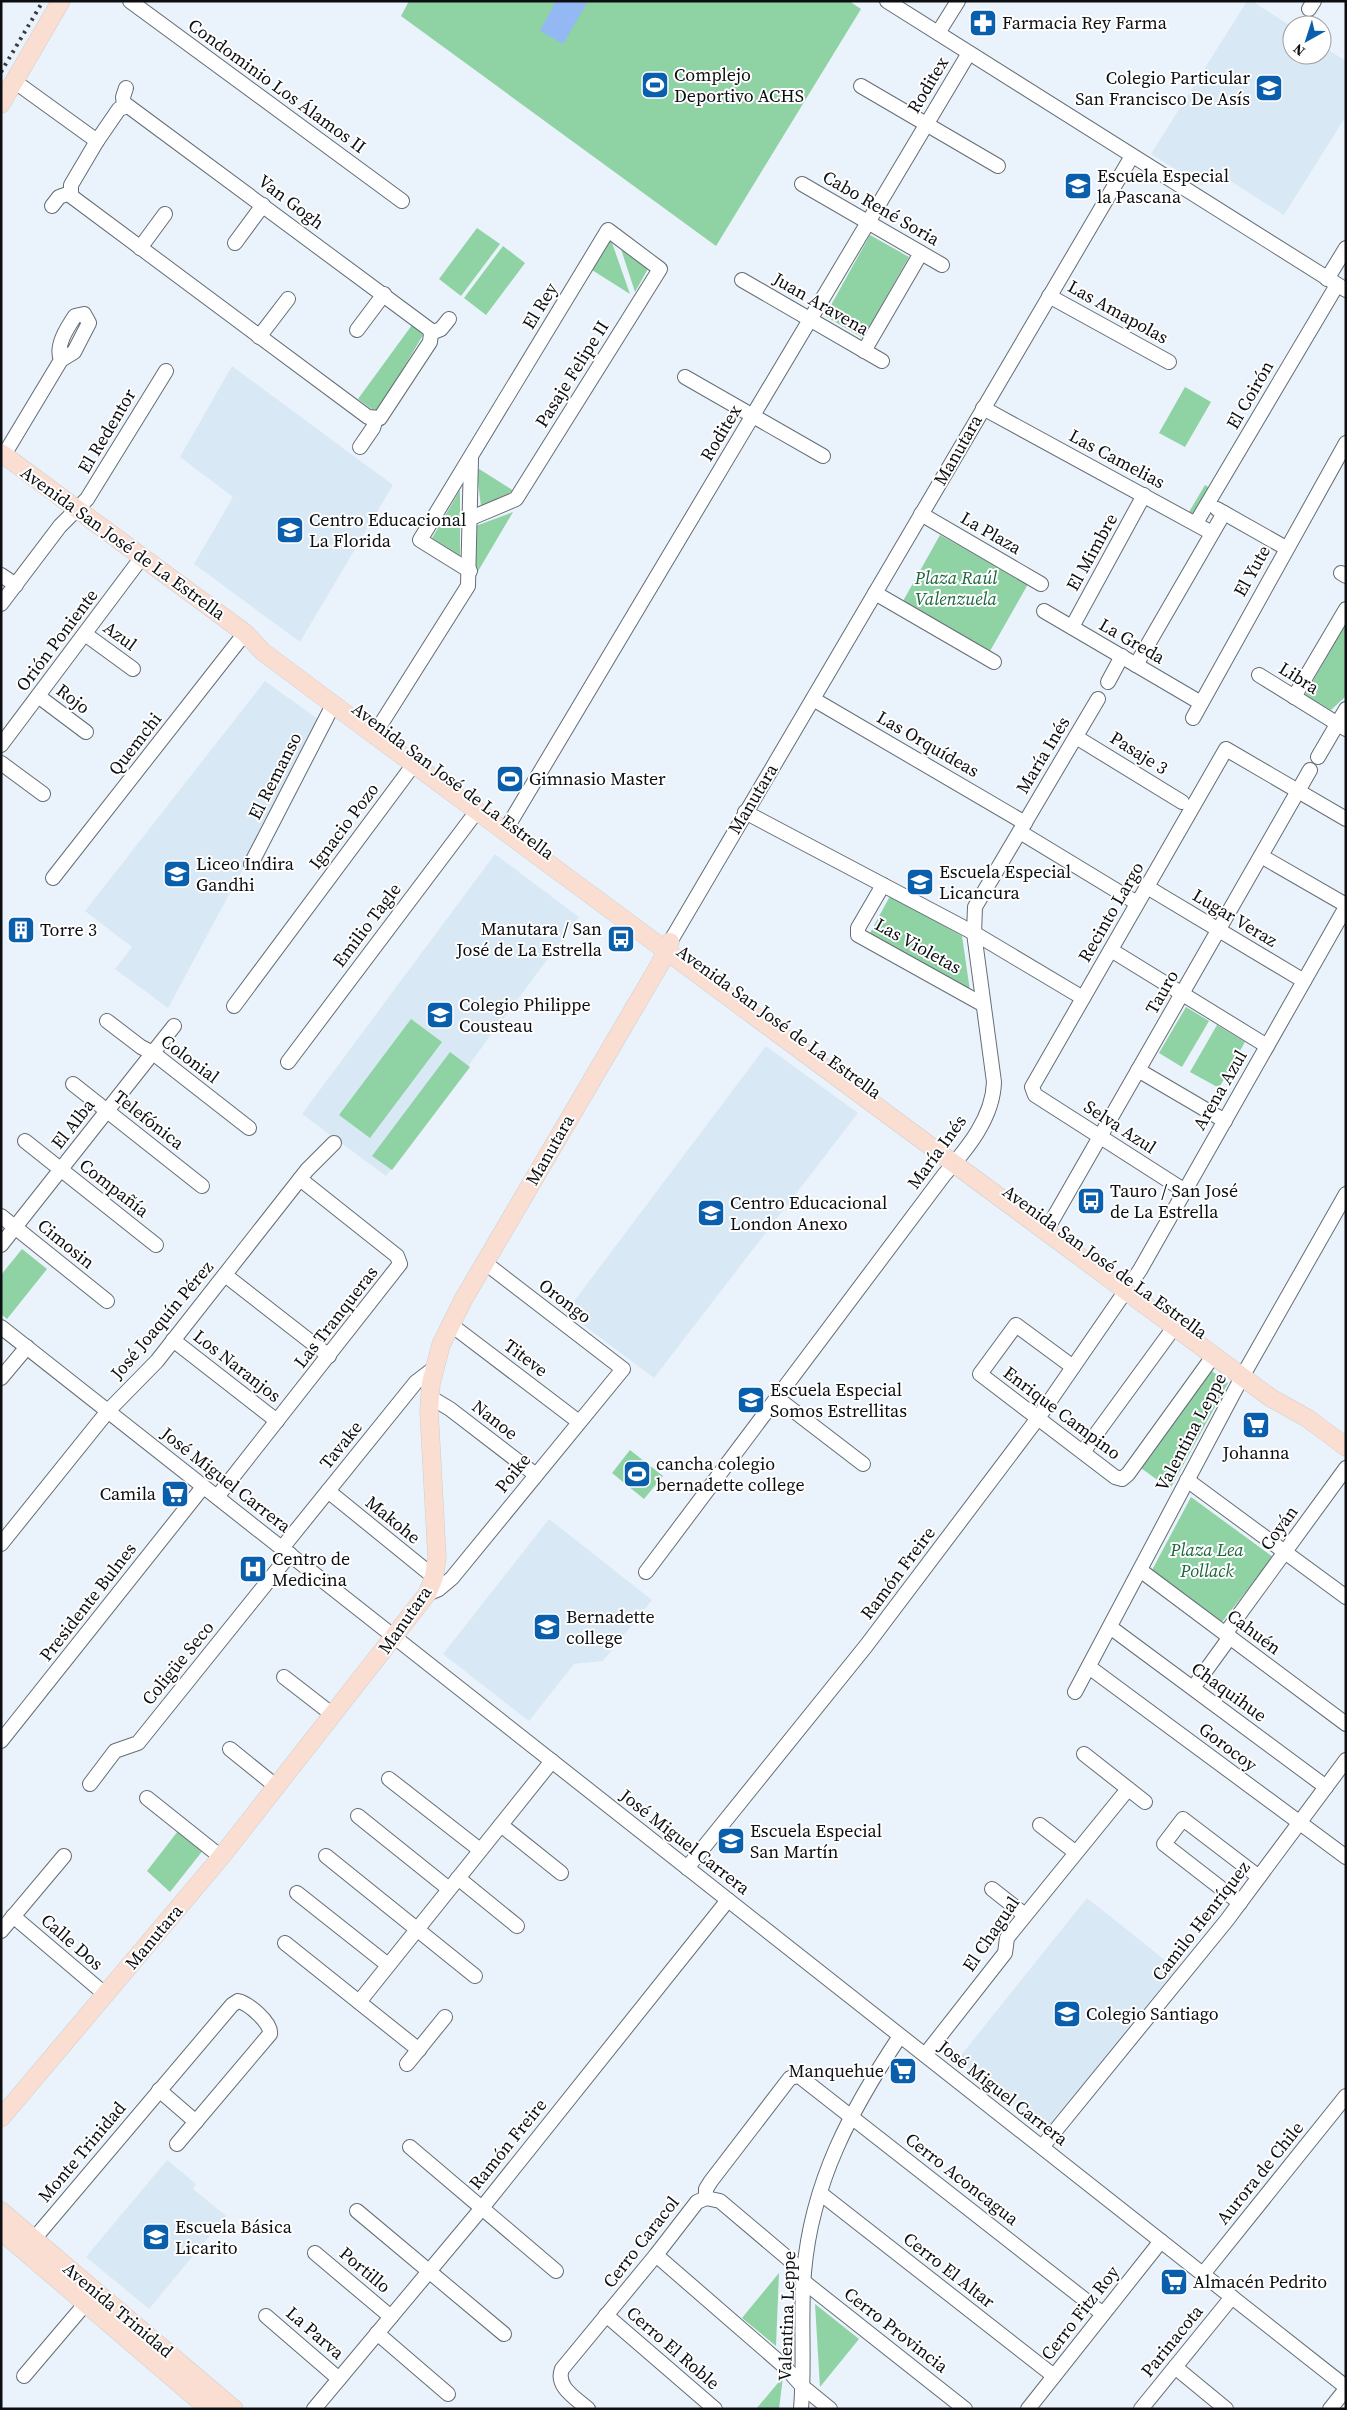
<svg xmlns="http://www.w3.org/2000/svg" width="1347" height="2410" viewBox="0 0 1347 2410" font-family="'Source Serif 4',serif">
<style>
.built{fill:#d9e8f5}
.green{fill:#8fd2a4}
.water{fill:#93b8f4}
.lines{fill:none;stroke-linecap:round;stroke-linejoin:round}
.minor-casing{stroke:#656d74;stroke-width:16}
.major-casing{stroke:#cecfcf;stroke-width:19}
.minor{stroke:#fff;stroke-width:14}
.major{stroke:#faded1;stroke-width:18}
.rail{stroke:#363a3e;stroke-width:4;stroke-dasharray:2.5 5;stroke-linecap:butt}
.labels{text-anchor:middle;stroke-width:4;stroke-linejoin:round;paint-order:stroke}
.poi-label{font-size:18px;fill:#0c0e11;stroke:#fff;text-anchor:start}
.street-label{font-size:18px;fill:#0c0e11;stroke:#fff}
.park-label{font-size:18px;font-style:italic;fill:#1b663c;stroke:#fff}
</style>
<rect width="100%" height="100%" fill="#eaf3fb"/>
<g class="built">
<path d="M1247,1h5l40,26v28h30v-9l24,15v55l-62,99 -71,-45 -11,16 -51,-32z"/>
<path d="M232,366l161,119 -93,157 -106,-78 39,-67 -53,-40z"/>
<path d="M265,681l57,41 -154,286 -53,-39 17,-22 -47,-36z"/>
<path d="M495,854l84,63 -193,259 -84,-62z"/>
<path d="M766,1046l92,67 -204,265 -88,-66z"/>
<path d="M549,1519l103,81 -49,61 -29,3 -45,57 -86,-67z"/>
<path d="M1087,1898l89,71 -130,161 -88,-71z"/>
<path d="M167,2160l29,24 -3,5 33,27 -77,93 -63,-52z"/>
</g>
<g class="green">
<path d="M409,1h440l12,8 -145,237 -315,-230z"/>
<path d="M477,228l23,16 -39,52 -22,-17z"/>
<path d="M870,235l39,22 -46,81 -38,-22z"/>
<path d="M611,240l19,54 -38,-24z"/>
<path d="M618,240l31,27 -14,25z"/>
<path d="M503,246l22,17 -39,52 -22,-17z"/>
<path d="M412,325l11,10 -46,78 -19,-14z"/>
<path d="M1185,387l26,15 -26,45 -26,-14z"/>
<path d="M476,467l38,24 -33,15z"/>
<path d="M1205,485l15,9 -19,31 -15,-8z"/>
<path d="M460,490v66l-28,-18z"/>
<path d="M513,512l-39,66 -1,-51z"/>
<path d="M940,535l88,49 -38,67 -87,-50z"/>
<path d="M1346,623v73l-15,14 -26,-15z"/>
<path d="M890,896l72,40 8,55 -101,-56z"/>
<path d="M1186,1007l23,14 -27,46 -23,-14z"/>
<path d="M411,1019l31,23 -72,96 -31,-23z"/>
<path d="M1217,1025l28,17 -26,46 -29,-16z"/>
<path d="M450,1052l20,15 -78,103 -20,-14z"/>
<path d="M22,1249l25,20 -40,50 -6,-5v-39z"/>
<path d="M1209,1369l19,14 -58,106 -32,-23z"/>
<path d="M630,1450l33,26 -19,23 -32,-26z"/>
<path d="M1191,1497l82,60 -51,65 -71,-50z"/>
<path d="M178,1831l26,18 -34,43 -23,-21z"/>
<path d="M779,2273l-3,73 -34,-28z"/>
<path d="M815,2304l44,35 -39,48z"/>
<path d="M783,2377l-4,32h-23z"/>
</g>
<path class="water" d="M556,1h32l-25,43 -23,-13z"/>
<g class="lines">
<g class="minor-casing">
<g id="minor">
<path d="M130,1l272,200"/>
<path d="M887,1l459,289"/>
<path d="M1309,9l5,-8"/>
<path d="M938,33l20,-32"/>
<path d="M14,81l83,60"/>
<path d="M861,86l137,80"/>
<path d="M124,106l-1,-9 3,-9"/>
<path d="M128,106l301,223 2,4 -1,9 -50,76 -12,-1 -297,-221v-11l26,-44 22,-32z"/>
<path d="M802,184l140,81"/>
<path d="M52,206l7,-9 11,-4"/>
<path d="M235,243l28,-38"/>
<path d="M140,248l25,-34"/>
<path d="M1327,279l19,-31"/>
<path d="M742,280l140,81"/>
<path d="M1049,296l120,66"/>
<path d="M357,330l27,-36"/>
<path d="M431,333l10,-4 8,-10"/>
<path d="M259,337l29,-38"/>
<path d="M864,351l57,-98"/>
<path d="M685,377l138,79"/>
<path d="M983,408l229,125"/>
<path d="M360,447l13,-19 3,-9"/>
<path d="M4,455l57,-95 13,-8 15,-29 -5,-9 -9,2c-8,12 -20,30 -14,44"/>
<path d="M1217,509l69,39"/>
<path d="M921,514l120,70"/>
<path d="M1196,523l141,-238"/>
<path d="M470,571l-50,-31 188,-310 52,39 -144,230 -45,19"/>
<path d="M1341,573l5,3"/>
<path d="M1,575l15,10"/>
<path d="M875,593l119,69"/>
<path d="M1,604l59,-78 27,-27 79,-128"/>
<path d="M1044,611l157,92"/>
<path d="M1072,627l72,-132"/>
<path d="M85,634l48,35"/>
<path d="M1136,665l88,-152"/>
<path d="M1259,675l87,54"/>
<path d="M1108,682l14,-26"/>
<path d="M38,696l48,36"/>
<path d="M1294,697l52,-88"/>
<path d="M813,699l212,124"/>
<path d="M1193,718l153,-275"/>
<path d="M374,735l94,-149 3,-128"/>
<path d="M1076,737l106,65"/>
<path d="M1,745l141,-188"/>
<path d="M1318,757l28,-48"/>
<path d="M1,763l42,31"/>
<path d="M745,812l229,121 109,65"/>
<path d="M505,831l464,-778"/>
<path d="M1020,832l117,71"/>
<path d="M1261,856l85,49"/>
<path d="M251,864l82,-159"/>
<path d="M53,878l192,-245"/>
<path d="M883,885l-25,43v7l124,69"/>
<path d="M1147,887l157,94"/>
<path d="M670,942l462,-786"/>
<path d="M1111,950l156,96"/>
<path d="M234,1006l180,-242"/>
<path d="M107,1021l34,26 12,6 96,75"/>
<path d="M288,1062l189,-251"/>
<path d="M1138,1070l87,51"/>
<path d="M73,1084l129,102"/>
<path d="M25,1141l131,104"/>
<path d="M1185,1191l-150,-96 -3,-8 194,-338 120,70"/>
<path d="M1,1216l106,85"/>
<path d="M1046,1231l264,-461"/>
<path d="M1,1245l173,-219"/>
<path d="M225,1275l104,81"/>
<path d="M450,1324l129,98"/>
<path d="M1,1327l1345,1060"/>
<path d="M173,1340l104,81"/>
<path d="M1073,1367l-57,-42 -36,49 135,103 7,2 6,-5 86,-119"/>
<path d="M1,1378l26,-31"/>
<path d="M430,1397l20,12 86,66"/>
<path d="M777,1398l86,66"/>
<path d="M1083,1452l92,-126"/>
<path d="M1187,1480l159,117"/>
<path d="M328,1491l106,86"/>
<path d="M217,1497l183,-233 -3,-8 -97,-77"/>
<path d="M1,1544l107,-133 49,-50 150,-191 27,-27"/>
<path d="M282,1548l134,-166 17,-13"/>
<path d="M1140,1570l206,154"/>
<path d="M646,1572l298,-397c23,-26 49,-57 50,-93l-20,-149 1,-26 123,-208"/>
<path d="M427,1594l12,-5 13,-11 171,-209 -139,-107"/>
<path d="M1110,1627l216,160"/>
<path d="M1225,1634l121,-166"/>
<path d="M1089,1667l257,190"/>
<path d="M284,1677l49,38"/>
<path d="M1193,1688l37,-51"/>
<path d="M1075,1692l167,-315 104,-183"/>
<path d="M1,1741l202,-254"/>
<path d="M230,1749l47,38"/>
<path d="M1084,1754l61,48"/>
<path d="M389,1779l91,71"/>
<path d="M90,1784l25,-33 23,-8 152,-189"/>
<path d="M147,1798l74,59"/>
<path d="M358,1816l91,73"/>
<path d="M501,1825l60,48"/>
<path d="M1040,1825l35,27"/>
<path d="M326,1856l149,120"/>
<path d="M687,1868l179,-222 172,-228 102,-148 206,-363"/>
<path d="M458,1878l59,48"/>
<path d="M992,1889l33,26"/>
<path d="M297,1893l91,72"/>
<path d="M1240,1903l-76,-59 19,-25 76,58"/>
<path d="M13,1916l93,79"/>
<path d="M1,1931l63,-75"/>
<path d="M285,1943l134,107"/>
<path d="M359,2002l193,-241"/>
<path d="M925,2055l80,-102 2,-15 121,-149"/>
<path d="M407,2064l38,-47"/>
<path d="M159,2090l37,32"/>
<path d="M410,2147l146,124"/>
<path d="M1042,2147l185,-227 119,-160"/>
<path d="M820,2193l234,183"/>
<path d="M706,2198v-9l5,-8 79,-103 9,-2 304,238"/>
<path d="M357,2211l147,123"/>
<path d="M34,2239l198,-234 6,-4c10,2 34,22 32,33l-93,110"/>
<path d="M315,2253l76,64"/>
<path d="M656,2255l129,112 18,20 27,22"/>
<path d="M1203,2274l143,-178"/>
<path d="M803,2281l162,128"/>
<path d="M606,2315l109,94"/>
<path d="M266,2316l73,63"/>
<path d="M377,2333l71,61"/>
<path d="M1175,2367l51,42"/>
<path d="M24,2376l62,-73"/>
<path d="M314,2409l168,-201 246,-308"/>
<path d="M588,2409c-12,-11 -33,-22 -26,-40l94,-114 41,-53 9,-4 14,3 84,71"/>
<path d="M801,2409c4,-46 -1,-92 3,-137 8,-91 47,-162 96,-236"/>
<path d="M1028,2409l133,-168"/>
<path d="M1141,2409l91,-112"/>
<path d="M1330,2409l16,-20"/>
</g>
</g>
<g class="major-casing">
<g id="major">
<path d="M1,104l60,-103"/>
<path d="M1,453l244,180 18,19 102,76 906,670 36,20 39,29"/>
<path d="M1,2118l220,-261 206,-263 7,-17 3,-19 -8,-148 2,-27 10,-38 22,-45 197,-336 10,-22"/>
<path d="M1,2211l233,198"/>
<path d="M1,2231l208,178"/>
</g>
</g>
<use href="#minor" class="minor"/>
<use href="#major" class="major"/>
<path class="rail" d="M1,72l42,-71"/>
</g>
<defs>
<g id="pharmacy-square" transform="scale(1.4375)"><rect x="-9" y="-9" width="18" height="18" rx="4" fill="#0a5fad" stroke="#fff"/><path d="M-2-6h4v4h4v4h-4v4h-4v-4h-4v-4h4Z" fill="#fff"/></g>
<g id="stadium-square" transform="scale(1.4375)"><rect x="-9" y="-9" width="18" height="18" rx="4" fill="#0a5fad" stroke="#fff"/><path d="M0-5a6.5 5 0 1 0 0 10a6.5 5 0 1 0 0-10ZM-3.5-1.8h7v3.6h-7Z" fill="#fff"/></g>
<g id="school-square" transform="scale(1.4375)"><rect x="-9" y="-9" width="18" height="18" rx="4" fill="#0a5fad" stroke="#fff"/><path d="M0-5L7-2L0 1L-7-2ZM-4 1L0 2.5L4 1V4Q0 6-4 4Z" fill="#fff"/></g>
<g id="building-square" transform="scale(1.4375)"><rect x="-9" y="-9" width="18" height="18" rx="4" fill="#0a5fad" stroke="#fff"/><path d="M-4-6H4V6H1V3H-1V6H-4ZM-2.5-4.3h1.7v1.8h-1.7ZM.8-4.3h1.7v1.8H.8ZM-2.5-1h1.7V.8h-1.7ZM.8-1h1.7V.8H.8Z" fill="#fff"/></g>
<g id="bus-square" transform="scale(1.4375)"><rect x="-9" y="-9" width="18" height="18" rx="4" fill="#0a5fad" stroke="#fff"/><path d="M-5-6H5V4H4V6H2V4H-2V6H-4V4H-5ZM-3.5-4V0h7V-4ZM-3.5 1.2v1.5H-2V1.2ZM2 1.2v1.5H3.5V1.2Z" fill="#fff"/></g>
<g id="supermarket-square" transform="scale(1.4375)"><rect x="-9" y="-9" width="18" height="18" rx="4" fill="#0a5fad" stroke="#fff"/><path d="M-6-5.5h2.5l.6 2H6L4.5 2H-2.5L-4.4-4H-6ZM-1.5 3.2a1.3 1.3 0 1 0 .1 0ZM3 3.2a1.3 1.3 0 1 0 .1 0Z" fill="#fff"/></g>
<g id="hospital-square" transform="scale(1.4375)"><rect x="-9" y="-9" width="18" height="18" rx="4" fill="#0a5fad" stroke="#fff"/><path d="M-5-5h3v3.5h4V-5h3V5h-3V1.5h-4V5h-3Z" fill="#fff"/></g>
</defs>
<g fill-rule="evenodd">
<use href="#pharmacy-square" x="983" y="23"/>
<use href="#stadium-square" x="655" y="85"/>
<use href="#school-square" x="1269" y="88"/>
<use href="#school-square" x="1078" y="186"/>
<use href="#school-square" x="290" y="530"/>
<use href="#stadium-square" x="510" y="779"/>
<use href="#school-square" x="177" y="874"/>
<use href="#school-square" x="920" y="882"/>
<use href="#building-square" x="21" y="930"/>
<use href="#bus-square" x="621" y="939"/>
<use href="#school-square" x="440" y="1015"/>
<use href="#bus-square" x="1091" y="1201"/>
<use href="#school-square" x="711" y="1213"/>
<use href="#school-square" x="751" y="1400"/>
<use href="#supermarket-square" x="1256" y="1425"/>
<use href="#stadium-square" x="637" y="1474"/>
<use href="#supermarket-square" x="175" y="1494"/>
<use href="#hospital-square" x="253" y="1569"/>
<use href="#school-square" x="547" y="1627"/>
<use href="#school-square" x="731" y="1841"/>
<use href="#school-square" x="1067" y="2014"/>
<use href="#supermarket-square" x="903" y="2071"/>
<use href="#school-square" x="156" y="2237"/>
<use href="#supermarket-square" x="1174" y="2282"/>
</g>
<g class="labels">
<g class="poi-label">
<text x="1002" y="29">Farmacia Rey Farma</text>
<text x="674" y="81">Complejo<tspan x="674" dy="21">Deportivo ACHS</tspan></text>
<text x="1250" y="84" text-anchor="end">Colegio Particular<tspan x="1250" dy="21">San Francisco De Asís</tspan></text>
<text x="1097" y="182">Escuela Especial<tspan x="1097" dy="21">la Pascana</tspan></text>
<text x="309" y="526">Centro Educacional<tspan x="309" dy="21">La Florida</tspan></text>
<text x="529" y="785">Gimnasio Master</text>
<text x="196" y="870">Liceo Indira<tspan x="196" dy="21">Gandhi</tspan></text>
<text x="939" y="878">Escuela Especial<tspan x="939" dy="21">Licancura</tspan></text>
<text x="602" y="935" text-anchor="end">Manutara / San<tspan x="602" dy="21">José de La Estrella</tspan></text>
<text x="40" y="936">Torre 3</text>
<text x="459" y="1011">Colegio Philippe<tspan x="459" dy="21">Cousteau</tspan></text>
<text x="1110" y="1197">Tauro / San José<tspan x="1110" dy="21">de La Estrella</tspan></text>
<text x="730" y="1209">Centro Educacional<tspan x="730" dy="21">London Anexo</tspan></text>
<text x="770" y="1396">Escuela Especial<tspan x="770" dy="21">Somos Estrellitas</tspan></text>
<text x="1256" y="1459" text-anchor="middle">Johanna</text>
<text x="656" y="1470">cancha colegio<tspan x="656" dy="21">bernadette college</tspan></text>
<text x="156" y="1500" text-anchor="end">Camila</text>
<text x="272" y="1565">Centro de<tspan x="272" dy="21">Medicina</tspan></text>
<text x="566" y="1623">Bernadette<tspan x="566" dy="21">college</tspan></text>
<text x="750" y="1837">Escuela Especial<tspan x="750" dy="21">San Martín</tspan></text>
<text x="1086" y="2020">Colegio Santiago</text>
<text x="884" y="2077" text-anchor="end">Manquehue</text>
<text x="175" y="2233">Escuela Básica<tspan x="175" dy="21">Licarito</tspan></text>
<text x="1193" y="2288">Almacén Pedrito</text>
</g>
<g class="street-label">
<text transform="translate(928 85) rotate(-59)" y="6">Roditex</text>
<text transform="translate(277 86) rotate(36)" y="6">Condominio Los Álamos II</text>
<text transform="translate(291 202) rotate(37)" y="6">Van Gogh</text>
<text transform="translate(881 208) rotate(30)" y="6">Cabo René Soria</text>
<text transform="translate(821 304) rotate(30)" y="6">Juan Aravena</text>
<text transform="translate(540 306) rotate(-59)" y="6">El Rey</text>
<text transform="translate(1118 312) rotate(29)" y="6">Las Amapolas</text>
<text transform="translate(572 374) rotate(-58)" y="6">Pasaje Felipe II</text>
<text transform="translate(1250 395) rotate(-60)" y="6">El Coirón</text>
<text transform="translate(107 431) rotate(-59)" y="6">El Redentor</text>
<text transform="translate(721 433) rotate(-59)" y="6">Roditex</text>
<text transform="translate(958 450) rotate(-60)" y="6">Manutara</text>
<text transform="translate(1117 459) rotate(28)" y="6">Las Camelias</text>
<text transform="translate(991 533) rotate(30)" y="6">La Plaza</text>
<text transform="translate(123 543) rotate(36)" y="6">Avenida San José de La Estrella</text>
<text transform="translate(1092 552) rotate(-61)" y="6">El Mimbre</text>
<text transform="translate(1252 571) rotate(-61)" y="6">El Yute</text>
<text transform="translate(120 636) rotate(36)" y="6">Azul</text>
<text transform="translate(57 640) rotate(-53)" y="6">Orión Poniente</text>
<text transform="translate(1132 641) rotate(30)" y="6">La Greda</text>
<text transform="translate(1299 678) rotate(32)" y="6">Libra</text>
<text transform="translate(73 699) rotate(37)" y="6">Rojo</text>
<text transform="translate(135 744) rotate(-52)" y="6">Quemchi</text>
<text transform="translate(928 744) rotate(30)" y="6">Las Orquídeas</text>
<text transform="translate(1139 753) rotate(32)" y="6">Pasaje 3</text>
<text transform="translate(1043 755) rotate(-59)" y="6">María Inés</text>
<text transform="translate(275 776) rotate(-63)" y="6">El Remanso</text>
<text transform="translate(453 781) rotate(37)" y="6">Avenida San José de La Estrella</text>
<text transform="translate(753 799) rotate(-59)" y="6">Manutara</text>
<text transform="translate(344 826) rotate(-53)" y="6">Ignacio Pozo</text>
<text transform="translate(1111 912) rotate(-60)" y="6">Recinto Largo</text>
<text transform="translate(1235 918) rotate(31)" y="6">Lugar Veraz</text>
<text transform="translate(367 925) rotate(-53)" y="6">Emilio Tagle</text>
<text transform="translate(918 946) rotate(29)" y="6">Las Violetas</text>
<text transform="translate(1162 992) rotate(-60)" y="6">Tauro</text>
<text transform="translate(779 1022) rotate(36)" y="6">Avenida San José de La Estrella</text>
<text transform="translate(190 1059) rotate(37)" y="6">Colonial</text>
<text transform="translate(1220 1090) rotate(-60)" y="6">Arena Azul</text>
<text transform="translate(149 1120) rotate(38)" y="6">Telefónica</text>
<text transform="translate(73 1124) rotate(-52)" y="6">El Alba</text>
<text transform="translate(1120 1127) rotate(33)" y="6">Selva Azul</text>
<text transform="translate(550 1150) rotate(-60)" y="6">Manutara</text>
<text transform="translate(937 1152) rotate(-54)" y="6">María Inés</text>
<text transform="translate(114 1188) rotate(38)" y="6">Compañía</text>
<text transform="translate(66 1244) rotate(39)" y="6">Cimosin</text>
<text transform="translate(1105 1262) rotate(36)" y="6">Avenida San José de La Estrella</text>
<text transform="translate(565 1301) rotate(37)" y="6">Orongo</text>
<text transform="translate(336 1317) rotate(-52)" y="6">Las Tranqueras</text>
<text transform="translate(162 1320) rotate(-50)" y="6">José Joaquín Pérez</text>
<text transform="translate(526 1358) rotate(37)" y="6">Titeve</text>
<text transform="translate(237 1366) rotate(38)" y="6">Los Naranjos</text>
<text transform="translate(1062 1413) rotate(37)" y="6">Enrique Campino</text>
<text transform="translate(495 1420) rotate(38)" y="6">Nanoe</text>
<text transform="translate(1191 1432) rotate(-62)" y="6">Valentina Leppe</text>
<text transform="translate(341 1445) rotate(-51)" y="6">Tavake</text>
<text transform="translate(513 1473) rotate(-51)" y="6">Poike</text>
<text transform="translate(226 1480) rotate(38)" y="6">José Miguel Carrera</text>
<text transform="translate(393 1520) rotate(39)" y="6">Makohe</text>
<text transform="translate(1279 1528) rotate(-54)" y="6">Coyán</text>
<text transform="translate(898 1573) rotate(-53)" y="6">Ramón Freire</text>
<text transform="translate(88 1602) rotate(-52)" y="6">Presidente Bulnes</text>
<text transform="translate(405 1620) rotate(-55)" y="6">Manutara</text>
<text transform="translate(1254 1632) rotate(37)" y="6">Cahuén</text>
<text transform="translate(178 1663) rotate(-51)" y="6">Coligüe Seco</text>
<text transform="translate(1229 1692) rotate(36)" y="6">Chaquihue</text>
<text transform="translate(1228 1747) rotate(37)" y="6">Gorocoy</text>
<text transform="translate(685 1842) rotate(38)" y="6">José Miguel Carrera</text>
<text transform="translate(1201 1921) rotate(-52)" y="6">Camilo Henríquez</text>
<text transform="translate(991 1934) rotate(-56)" y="6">El Chagual</text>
<text transform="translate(154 1937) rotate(-50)" y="6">Manutara</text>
<text transform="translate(72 1942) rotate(41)" y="6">Calle Dos</text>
<text transform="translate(1003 2093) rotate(38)" y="6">José Miguel Carrera</text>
<text transform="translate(508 2144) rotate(-51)" y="6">Ramón Freire</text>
<text transform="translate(82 2152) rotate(-50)" y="6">Monte Trinidad</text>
<text transform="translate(1260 2173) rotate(-51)" y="6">Aurora de Chile</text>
<text transform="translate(962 2179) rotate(38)" y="6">Cerro Aconcagua</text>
<text transform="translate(641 2242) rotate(-52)" y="6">Cerro Caracol</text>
<text transform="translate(365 2270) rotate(40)" y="6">Portillo</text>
<text transform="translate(949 2270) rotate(38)" y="6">Cerro El Altar</text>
<text transform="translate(118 2310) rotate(40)" y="6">Avenida Trinidad</text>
<text transform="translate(1080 2313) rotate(-52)" y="6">Cerro Fitz Roy</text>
<text transform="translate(787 2316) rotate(-88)" y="6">Valentina Leppe</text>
<text transform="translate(896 2330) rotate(38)" y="6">Cerro Provincia</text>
<text transform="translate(315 2333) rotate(41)" y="6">La Parva</text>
<text transform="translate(1172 2341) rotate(-51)" y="6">Parinacota</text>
<text transform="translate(673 2348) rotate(41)" y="6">Cerro El Roble</text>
</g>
<g class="park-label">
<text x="956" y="584">Plaza Raúl<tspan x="956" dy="21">Valenzuela</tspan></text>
<text x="1207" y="1556">Plaza Lea<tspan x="1207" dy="21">Pollack</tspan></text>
</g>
</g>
<rect width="1347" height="2410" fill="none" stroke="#0c0e11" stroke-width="5"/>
<g transform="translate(1307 40) rotate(219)"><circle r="24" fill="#ffffff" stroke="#9e9fa0"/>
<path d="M0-4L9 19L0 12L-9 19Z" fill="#0a5fad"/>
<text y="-8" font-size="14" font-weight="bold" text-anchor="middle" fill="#0c0e11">N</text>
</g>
</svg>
